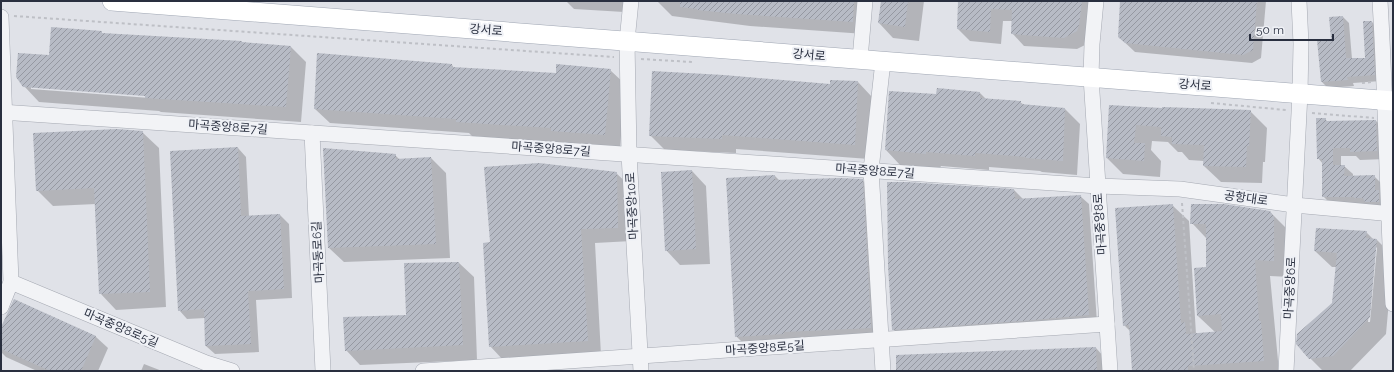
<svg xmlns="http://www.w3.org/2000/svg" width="1394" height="372" viewBox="0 0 1394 372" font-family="Raleway,'Noto Sans KR',sans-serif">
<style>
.shadow{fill:#0003;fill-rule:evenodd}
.building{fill:url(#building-hatch)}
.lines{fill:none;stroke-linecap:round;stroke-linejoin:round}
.minor-casing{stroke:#a5a9b2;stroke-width:16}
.major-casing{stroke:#9fa6b3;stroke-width:20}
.path{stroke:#bec0c6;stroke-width:2;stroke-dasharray:3 3;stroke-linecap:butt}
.minor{stroke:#f2f3f6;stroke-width:15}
.major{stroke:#fff;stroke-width:19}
.labels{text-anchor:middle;stroke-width:4;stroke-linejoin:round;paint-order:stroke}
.street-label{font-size:12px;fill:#292f3f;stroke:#eff1f6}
</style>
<defs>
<pattern id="building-hatch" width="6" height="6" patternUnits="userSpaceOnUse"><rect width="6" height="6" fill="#b7bbc5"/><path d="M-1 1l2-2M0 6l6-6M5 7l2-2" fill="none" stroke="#9598a1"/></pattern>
</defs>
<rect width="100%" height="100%" fill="#e0e2e8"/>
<g class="shadow">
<path d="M566,1h58v11l-50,-3z"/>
<path d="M657,1h210l-2,33 -115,-8 -78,-10z"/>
<path d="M882,1h42l-5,40 -26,-3 -14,-15z"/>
<path d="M959,1h133l-3,42 -12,6 -53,-3 -12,-13 1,-12h-10l-2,23 -31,-3 -12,-12z"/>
<path d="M1121,1h145l-5,57 -9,5 -117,-11 -16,-15z"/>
<path d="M1343,17l6,6 3,36h14l6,-37 6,6 3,53 -28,2 1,3 -26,2 -6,-6 11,-42z"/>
<path d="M103,34l188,13 15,15 -5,60 -140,-10 -2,-1 -120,-9 -15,-16 26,-30zM31,86l119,10v2l-119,-9z"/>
<path d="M452,65l2,3 103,6 53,-4 15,14 -5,65 -56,-6 -92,-7 -3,-3 -139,-10 -15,-14z"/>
<path d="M858,82l14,15 -3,62 -133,-10v4l-71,-3 -15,-15 181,-50z"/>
<path d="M980,93l6,6 34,3 4,3 41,4 15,15 -3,51 -35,-3 -2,-1 -51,-4v3l-48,-4 -1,2 -40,-3 -14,-15 51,-55z"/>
<path d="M1110,106l53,4 87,1 17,17 -2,34h-2l-1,21 -41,-1 -17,-16v-5l-15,-1 -7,-8h-4l-10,-10 -16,-1 -1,9 10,11 -1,16 -37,-3 -16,-16z"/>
<path d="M1325,119l3,3 48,-1 9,8 1,30 -26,1 -4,-4h-15v10h3l9,8v2h21l9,9 4,25 -55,-5 -9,-9v-32l-5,-6z"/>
<path d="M142,132l17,16 7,159 -50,3 -16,-17 -4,-89 -43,2 -16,-16z"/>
<path d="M238,148l8,9 3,60 31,-2 9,9 3,74 -36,2 3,52 -44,2 -9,-8 -1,-28 -18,1 -8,-9z"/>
<path d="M395,155l5,5 31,-2 15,15 4,85 -106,4 -15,-14z"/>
<path d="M692,171l14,15 4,78 -30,1 -14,-15z"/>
<path d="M616,173l15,14 1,54 -37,2 6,112 -97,6 -14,-15 1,-103z"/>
<path d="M775,176l5,5 82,-1 10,10 9,148 -135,8 -10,-10z"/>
<path d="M1014,190l9,9 57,-3 9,8 8,119 -195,15 -9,-9z"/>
<path d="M1172,205l17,16 7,113 20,-1 -18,-17 9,-48v-29l-15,-16 78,-11 16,16 4,49 -20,-1 9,95h-146l-3,-40 -6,-6z"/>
<path d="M1366,232l8,8h3l16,16 -7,78 -36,37h-27l-13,-13 23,-55 4,-36h-5l-17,-16zM1375,246l2,2 -7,74h-2z"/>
<path d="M459,263l15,14 3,83 -117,5 -14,-15 61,-34z"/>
<path d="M14,300l82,37 12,11 -10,23h-61l-31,-14 -5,-5v-22z"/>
<path d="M1096,348l8,9 1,14h-208z"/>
<path d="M144,364l18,7h-21z"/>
</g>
<g class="building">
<path d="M680,1h174l-1,21 -116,-8 -40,-4v-1l-17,-2z"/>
<path d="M881,1h27l-3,26 -27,-4z"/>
<path d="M958,1h124l-3,24 -2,6 -13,7 -53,-4 1,-24 -21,-1 -1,23 -33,-3z"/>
<path d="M1120,1h137l-4,49 -10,5 -118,-12 -7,-6z"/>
<path d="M1343,16l3,42h19l-2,-37h9l3,54 -28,2 1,3 -27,2 -4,-42 14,-1 -2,-22z"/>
<path d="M51,27l51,4v2l140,8v1l49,4 -5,61 -141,-9v-2l-122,-9 -7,-10 2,-24 31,2z"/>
<path d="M317,53l135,11v3l104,6v-9l55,5 -6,66 -54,-4v-3l-95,-6v-3l-142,-10z"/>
<path d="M652,71l72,4 106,9v-4l28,1 -3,64 -133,-10v4l-73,-3z"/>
<path d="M937,88l43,4v6l41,3v3l44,4 -2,53 -37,-3v-1l-51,-4v3l-49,-4v2l-41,-4 4,-59 47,3z"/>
<path d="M1109,105l53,3v-1l89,3 -2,36h-2l-1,21 -43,-1 1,-21 -32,-1v-7l-11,-1v-9l-25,-2 -2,18h11l-1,18 -38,-3z"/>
<path d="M1316,118h10v3l50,-1 1,31 -27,1v-4h-17v17h12l-1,11 31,-1v15h4v12h-14l-2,-4h-9v-1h-32v-38h-5z"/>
<path d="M117,129l26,2 7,161 -51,2 -5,-106 -58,3 -3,-58z"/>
<path d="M238,147l3,69 39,-2 4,75 -36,2 3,53 -46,2 -1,-37 -26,2 -8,-160z"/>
<path d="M323,148l73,6v5l35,-2 5,87 -108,4z"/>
<path d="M539,163l78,9 1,56 -37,1 7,112 -99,6 -6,-104 7,-1 -6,-75z"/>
<path d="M692,170l4,79 -31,2 -4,-79z"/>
<path d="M775,175v5l64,-2 24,1 8,149 -87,4v2l-49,3 -9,-159z"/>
<path d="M887,182h20l107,7 1,10 66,-4 8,120 -67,6 -130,9 -4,-64z"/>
<path d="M1173,204l8,119 4,-1 1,12 36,-3 -1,-17 -24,2 -3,-48 12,-1v-43h-16l1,-20h33l46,7 4,6v44l-19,-1 4,61h2l3,40 -76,5v5h-56l-3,-46 -6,1 -8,-118z"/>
<path d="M1316,228l51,3 -1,7 11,1 -7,78 -37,39 -24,3 -13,-15 1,-10 35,-31 5,-50 -23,-2z"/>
<path d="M459,262l4,83 -118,6 -2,-34 63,-2 -2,-52z"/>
<path d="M14,299l82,37 -15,35h-31l-49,-22v-22z"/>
<path d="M1096,347l1,24h-201v-16z"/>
</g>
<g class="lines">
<g class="minor-casing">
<g id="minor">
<path d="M631,1l-4,40 2,113 12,217"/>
<path d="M1096,1l-4,43 -1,33 19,294"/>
<path d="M1380,1c6,101 7,202 13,303"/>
<path d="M1,17l10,265 -10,25"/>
<path d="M860,59l5,-58"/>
<path d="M883,61l-12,109 12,201"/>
<path d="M1,112l1097,74 82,3 114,16 99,9"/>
<path d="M312,133l11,238"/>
<path d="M11,282l195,81 26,8"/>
<path d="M423,371l684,-47"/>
<path d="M1286,371l14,-278 1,-49 -2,-43"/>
</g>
</g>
<g class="major-casing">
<path id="major" d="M112,1l1281,100"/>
</g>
<g class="path">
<path d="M14,16l600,41"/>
<path d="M641,59l51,3"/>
<path d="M1362,83l10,-1"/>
<path d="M1211,103l75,7"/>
<path d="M1312,113l62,5"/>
<path d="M1182,203l12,168"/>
</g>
<use href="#minor" class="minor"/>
<use href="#major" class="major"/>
</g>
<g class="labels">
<g class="street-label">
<text transform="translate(486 30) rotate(4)" y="4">강서로</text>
<text transform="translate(809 55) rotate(5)" y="4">강서로</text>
<text transform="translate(1195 85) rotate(4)" y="4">강서로</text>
<text transform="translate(228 127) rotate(4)" y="4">마곡중앙8로7길</text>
<text transform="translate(551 149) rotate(4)" y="4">마곡중앙8로7길</text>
<text transform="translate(875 171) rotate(4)" y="4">마곡중앙8로7길</text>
<text transform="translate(1246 198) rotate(8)" y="4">공항대로</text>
<text transform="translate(632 206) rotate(-93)" y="4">마곡중앙10로</text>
<text transform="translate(1100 224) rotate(-94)" y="4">마곡중앙8로</text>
<text transform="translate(318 252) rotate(-93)" y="4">마곡동로6길</text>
<text transform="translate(1290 288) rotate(-87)" y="4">마곡중앙6로</text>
<text transform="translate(121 328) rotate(23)" y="4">마곡중앙8로5길</text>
<text transform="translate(765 348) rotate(-4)" y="4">마곡중앙8로5길</text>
</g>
</g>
<rect width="1394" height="372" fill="none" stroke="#292f3f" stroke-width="4"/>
<path d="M1250 34v6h83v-6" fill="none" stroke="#292f3f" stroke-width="2"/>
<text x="1256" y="34" font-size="12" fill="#292f3f" stroke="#eff1f6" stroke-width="3" paint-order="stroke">50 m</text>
</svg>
